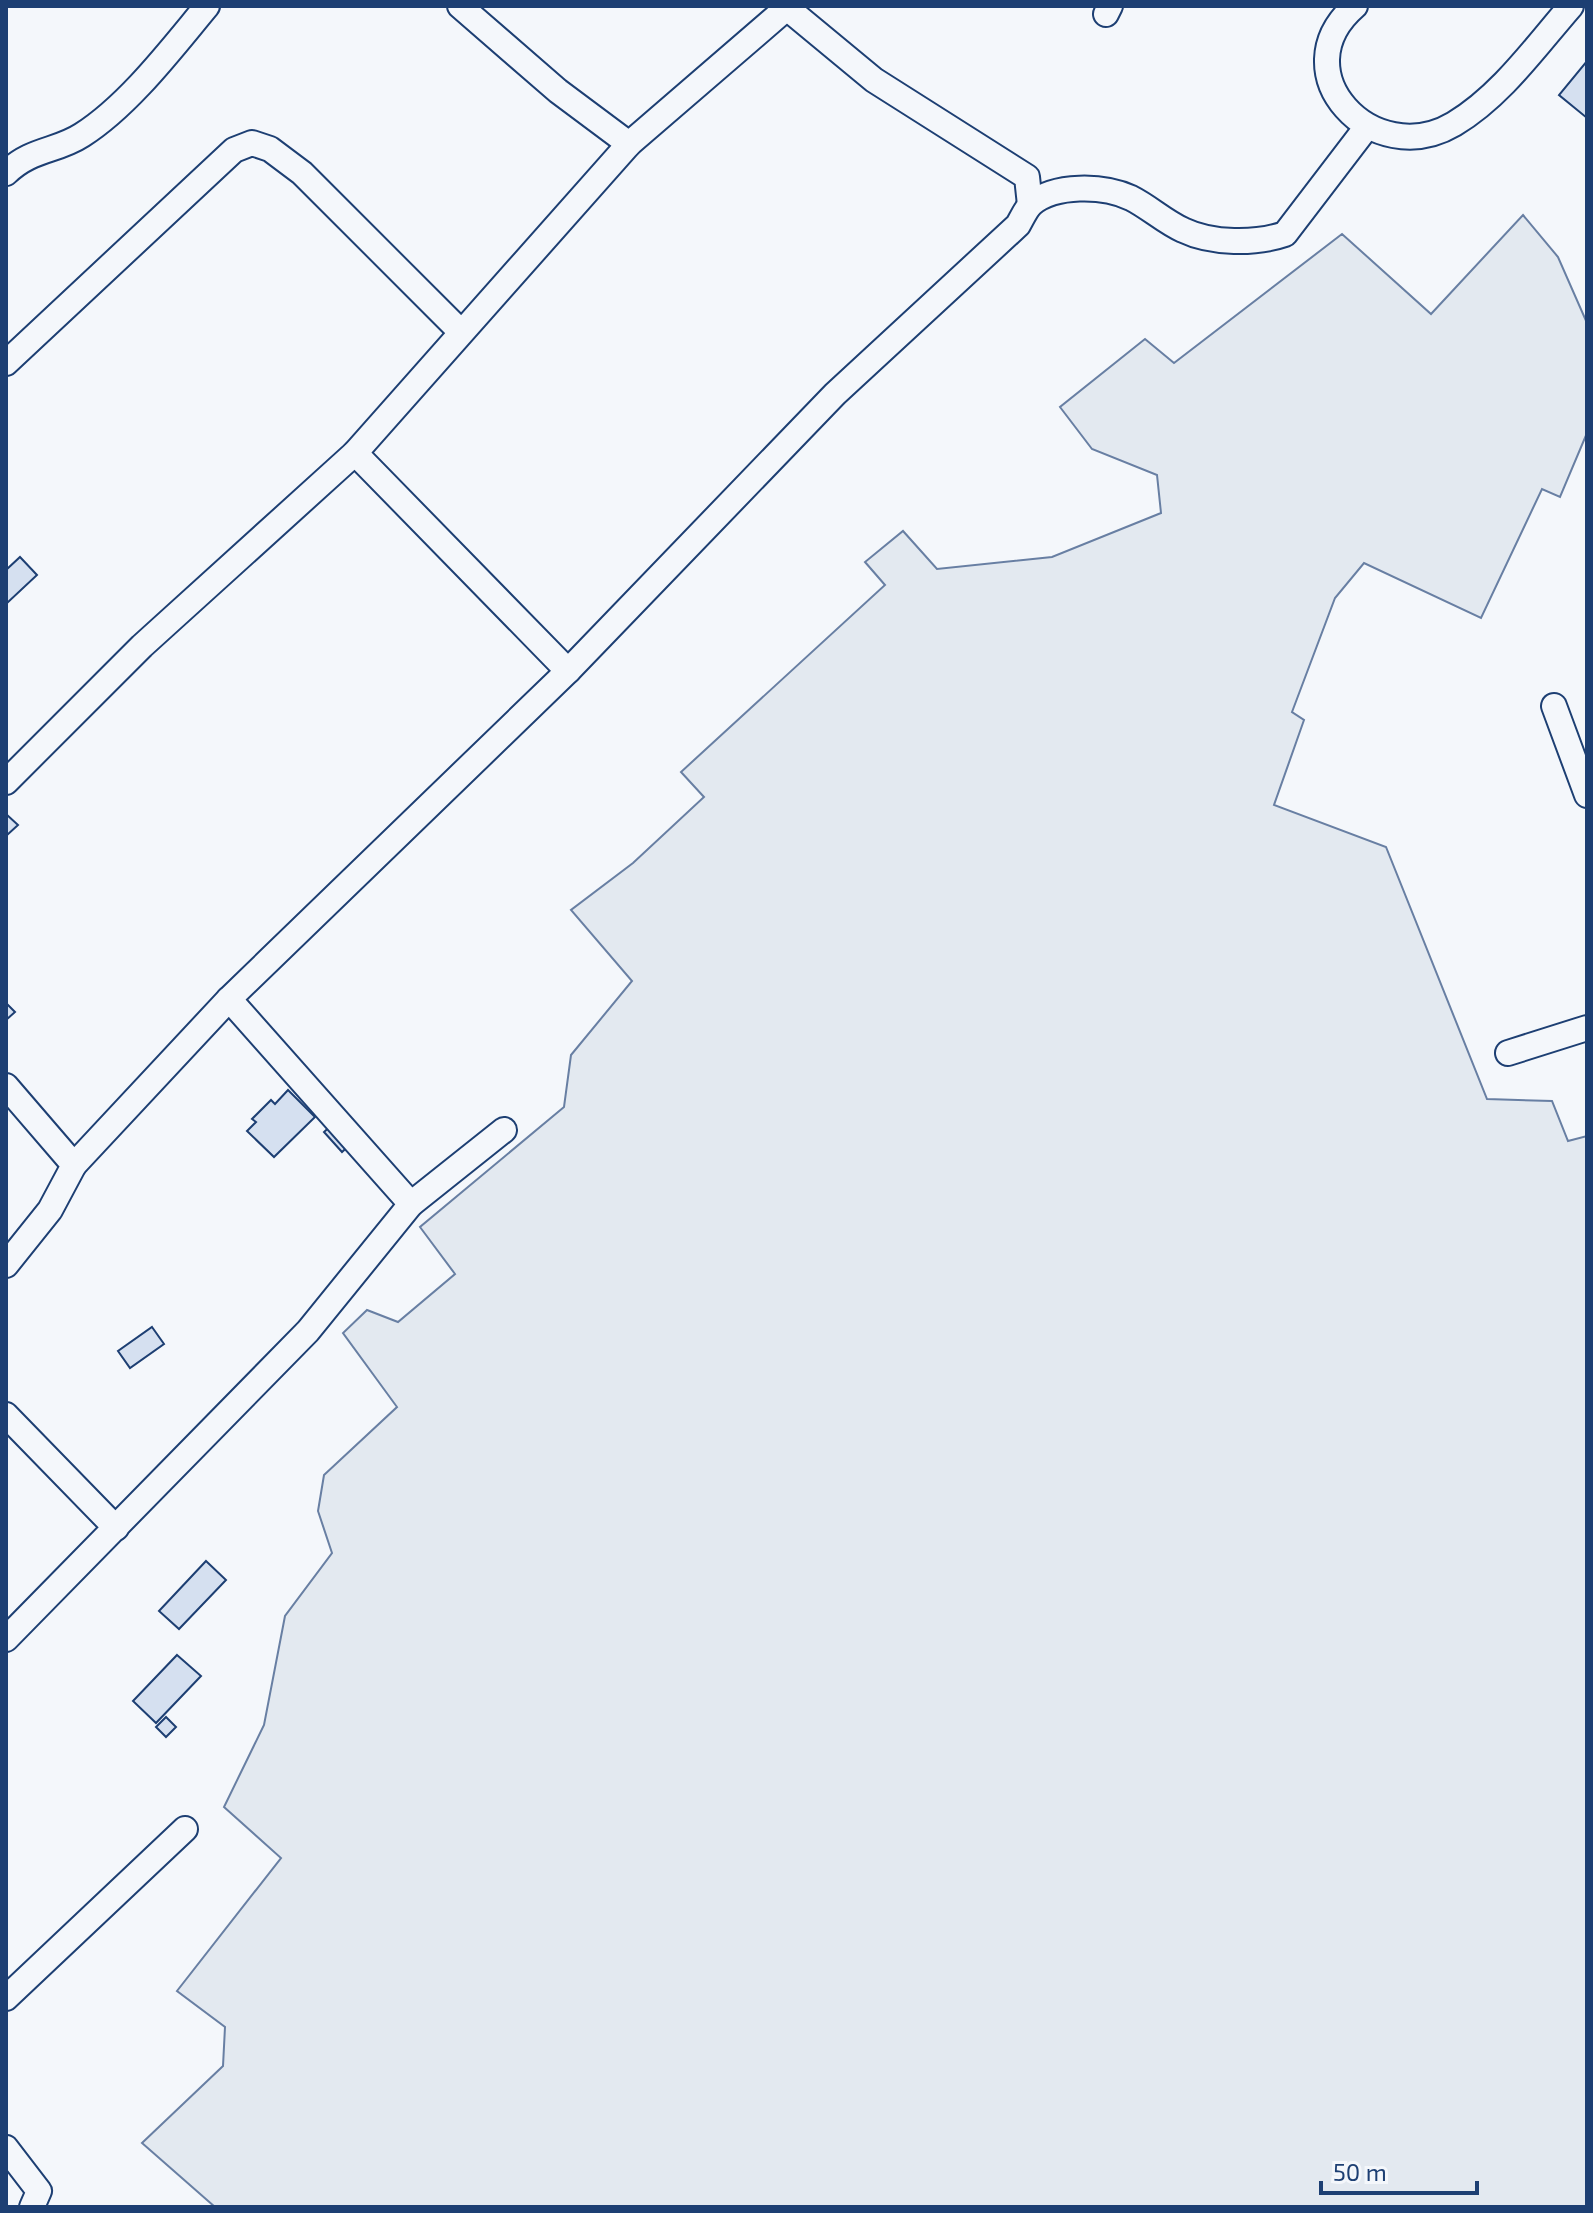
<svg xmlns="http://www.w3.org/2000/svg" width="1593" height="2213" viewBox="0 0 1593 2213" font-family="'Exo 2',sans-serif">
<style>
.green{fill:#e3e9f0;stroke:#687fa3;stroke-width:2}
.building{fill:#d5e0f0;stroke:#1d3f73;stroke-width:2}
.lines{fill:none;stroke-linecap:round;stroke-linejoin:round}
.minor-casing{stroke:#1d3f73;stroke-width:28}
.minor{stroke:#f4f7fb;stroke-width:24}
</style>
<rect width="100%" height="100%" fill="#f4f7fb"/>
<path class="green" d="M1523,215l35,42 29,66v110l-27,64 -18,-8 -61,129 -117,-55 -29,35 -43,114 12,8 -30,85 112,42 101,252 65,2 16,40 19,-5v1071h-1372l-73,-64 81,-77 2,-39 -48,-36 104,-133 -57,-51 40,-82 21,-109 47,-63 -14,-42 6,-36 73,-68 -54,-74 24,-23 31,12 57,-48 -35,-47 144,-120 7,-52 61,-74 -61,-71 62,-47 71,-66 -23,-25 204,-187 -20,-23 38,-31 34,38 115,-12 109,-44 -4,-38 -65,-26 -32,-42 85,-68 29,24 168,-129 89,80z"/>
<g class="building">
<path d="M1587,61v57l-28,-23z"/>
<path d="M20,557l17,18 -31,29v-34z"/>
<path d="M6,814l12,11 -12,11z"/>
<path d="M6,1003l9,9 -9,8z"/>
<path d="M288,1090l27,27 -41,40 -27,-26 9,-9 -4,-3 19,-19 4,4z"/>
<path d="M335,1122l19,19 -12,11 -18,-20z"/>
<path d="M152,1327l12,17 -34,24 -12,-17z"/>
<path d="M206,1561l20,19 -47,49 -20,-18z"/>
<path d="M177,1655l24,21 -45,47 -23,-22z"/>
<path d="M166,1717l10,10 -10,10 -10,-10z"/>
</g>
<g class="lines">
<g class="minor-casing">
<g id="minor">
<path d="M460,6l98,85 71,53"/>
<path d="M1355,6c-76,66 18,166 99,118 47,-28 82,-78 117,-118"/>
<path d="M787,8l87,72 153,97 3,28"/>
<path d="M1106,14l4,-8"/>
<path d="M6,173c26,-25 50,-21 76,-38 47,-30 90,-87 125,-129"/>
<path d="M6,363l228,-213 18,-7 18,6 32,24 159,159"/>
<path d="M355,453l213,218"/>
<path d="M1554,706l33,89"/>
<path d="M6,782l136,-136 213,-193 274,-309 160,-138"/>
<path d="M229,999l182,205"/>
<path d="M1508,1053l79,-25"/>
<path d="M6,1086l68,79 -24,45 -44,55"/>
<path d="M74,1165l155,-166 339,-328 267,-277 183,-169c4,-7 8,-16 13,-21 24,-20 72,-19 100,-6 18,9 34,24 52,32 29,14 73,14 102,4l81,-106"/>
<path d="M6,1415l110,113"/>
<path d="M6,1639l302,-308 103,-127 93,-74"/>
<path d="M6,1998l179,-169"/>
<path d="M6,2148l33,43 -7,16"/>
</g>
</g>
<use href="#minor" class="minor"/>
</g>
<rect width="1593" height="2213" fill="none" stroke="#1d3f73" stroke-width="16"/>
<path d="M1321 2181v12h156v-12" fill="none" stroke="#1d3f73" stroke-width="4"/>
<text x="1333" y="2181" font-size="24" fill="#1d3f73" stroke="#f4f7fb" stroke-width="6" paint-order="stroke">50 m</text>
</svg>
